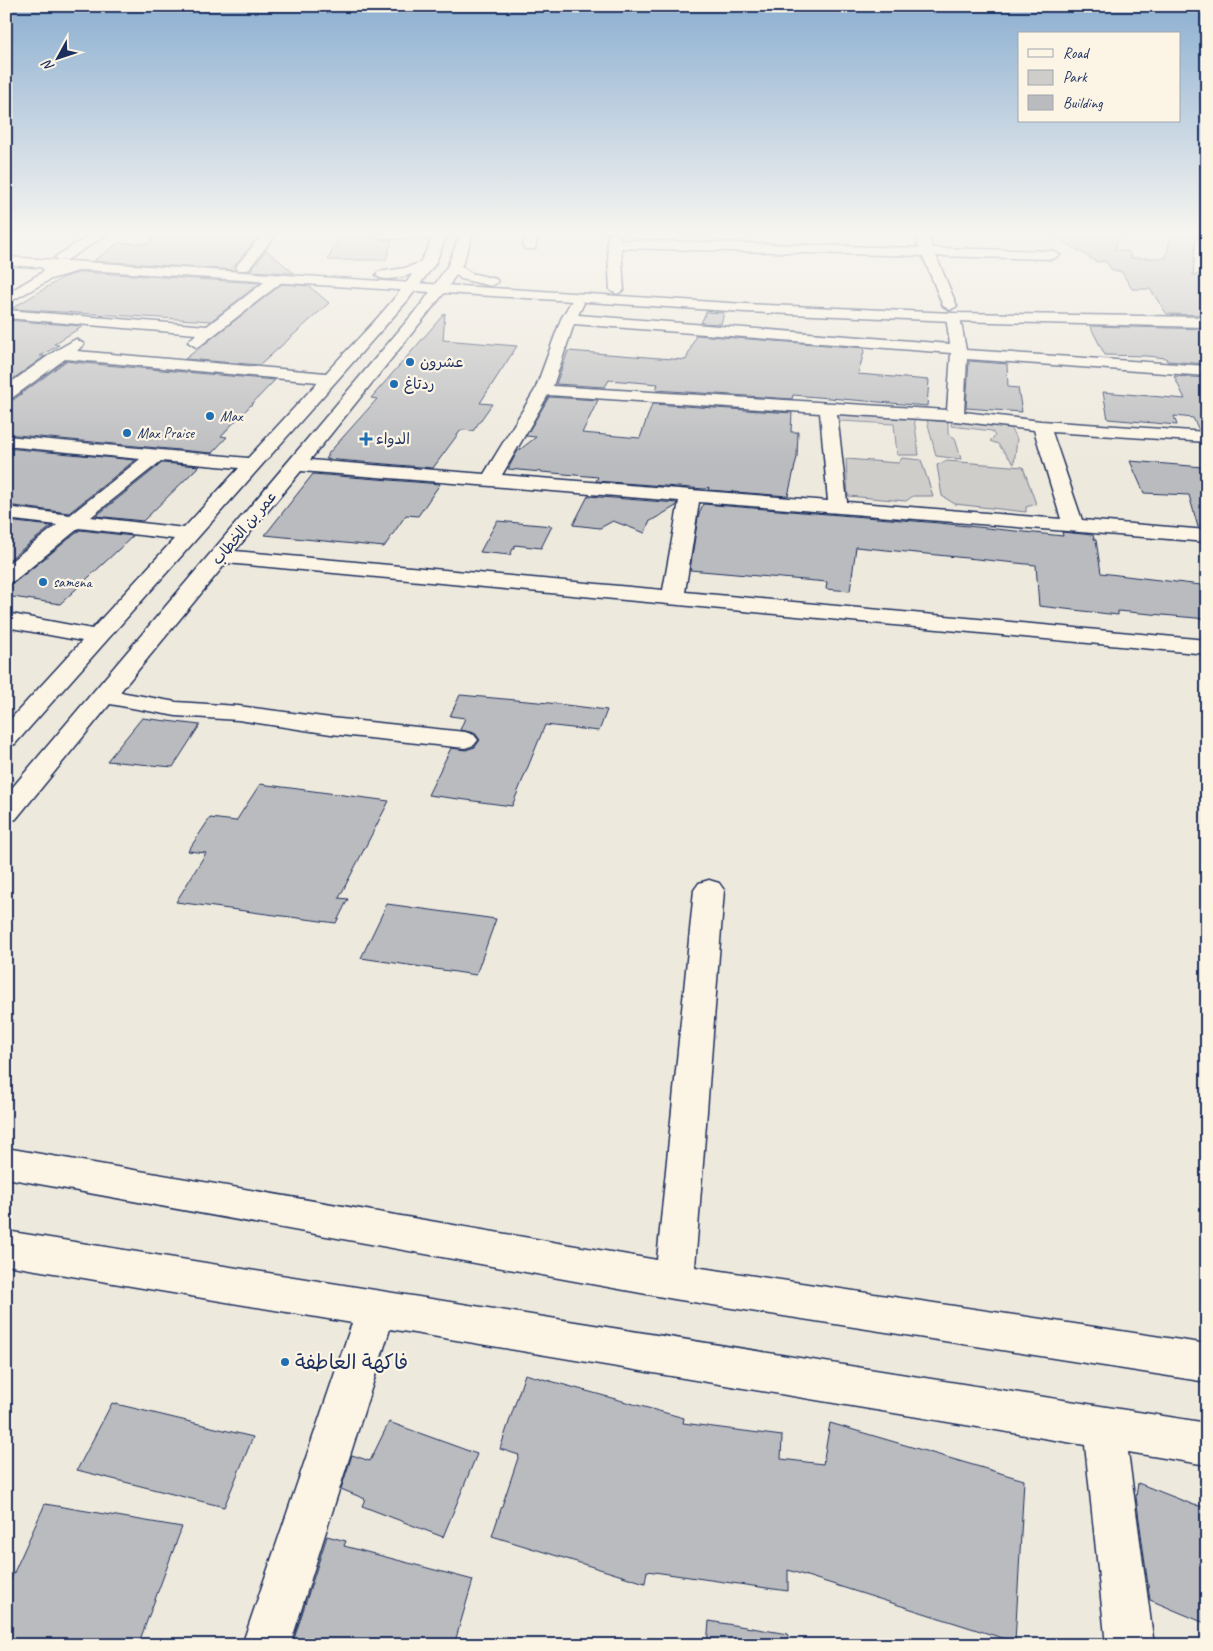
<svg xmlns="http://www.w3.org/2000/svg" width="1213" height="1651" viewBox="0 0 1213 1651" font-family="Caveat,'Playpen Sans Arabic',sans-serif">
<style>
.green{fill:#cfcdca;stroke:#757e94}
.building{fill:#babbbe;stroke:#1b2f5e}
.lines{fill:none;stroke-linecap:round;stroke-linejoin:round}
.minor-casing{stroke:#1b2f5e;stroke-width:3}
.major-casing{stroke:#1b2f5e;stroke-width:3}
.minor{fill:#fcf5e5;fill-rule:evenodd}
.major{fill:#fcf5e5;fill-rule:evenodd}
.poi-dot{fill:#1f6fb2;stroke:#fcf5e5;stroke-width:2}
.labels{text-anchor:middle;stroke-width:4.5;stroke-linejoin:round;paint-order:stroke}
.far-poi-label{font-size:15px;fill:#1b2f5e;stroke:#fcf5e5;text-anchor:start}
.far-street-label{font-size:15px;fill:#1b2f5e;stroke:#fcf5e5}
.near-poi-label{font-size:21px;fill:#1b2f5e;stroke:#fcf5e5;text-anchor:start}
</style>
<rect width="100%" height="100%" fill="#eee9dd"/>
<filter id="ink" filterUnits="userSpaceOnUse"><feTurbulence type="fractalNoise" baseFrequency=".02" numOctaves="2"/><feDisplacementMap in="SourceGraphic" scale="10" xChannelSelector="R" yChannelSelector="G"/><feConvolveMatrix kernelMatrix="1 2 1 2 8 2 1 2 1" color-interpolation-filters="sRGB"/></filter>
<g filter="url(#ink)">
<g class="green">
<path d="M838,413l76,6 5,36h-22l-3,-31 -54,-3z"/>
<path d="M927,420l21,2v12l7,4 6,21 -25,-3z"/>
<path d="M952,421l56,4 9,14 -3,25 -16,-20 -8,-3 5,-5 -3,-5 -41,-5z"/>
<path d="M902,458l19,2 12,36h-20l-7,5 -58,-5 -2,-37 52,4z"/>
<path d="M947,461l76,6 13,37 -10,3v5l-71,-8 -13,-8 -5,-31z"/>
</g>
<g class="building">
<path d="M1051,234h69l-5,16 14,1 2,7h35l5,-24h25l-3,41h14v40l-40,-1 -17,-25h-18l-11,-18h-8l-8,-10 -8,1z"/>
<path d="M255,236l-5,11 -16,19 2,4 -143,-9 26,-18 29,1 5,-7z"/>
<path d="M339,236h36l7,4h10l-6,20h-58z"/>
<path d="M266,250l28,23 -44,-2z"/>
<path d="M82,272l178,11 -49,38 -200,-12 51,-31z"/>
<path d="M282,284l27,2 20,17 -69,62 -75,-6z"/>
<path d="M706,312l18,1 -3,11 -20,-1z"/>
<path d="M445,313l-2,27 74,6 -37,57 12,1 -19,27 -12,-1 -28,38 -107,-9 3,-4h-2l50,-56 -6,-1z"/>
<path d="M6,320l77,6 -29,18 5,1 -19,11h5l-39,28z"/>
<path d="M1090,326l117,3v35l-40,-3 -1,-3 -20,-2 -41,-1z"/>
<path d="M696,335l169,13 -7,26 71,6 -2,26 -134,-11 -1,4 -136,-9 2,-6 -49,-4 -4,7 -49,-3 12,-33 118,9z"/>
<path d="M66,361l17,2 192,17 -54,56 6,1 -15,16 -206,-19v-33l7,-1z"/>
<path d="M969,361l38,3 1,23 10,1 4,24 -56,-4z"/>
<path d="M1174,376l33,2v52h-8l-6,-12 -19,-2 3,9 -69,-6 -5,-27 82,7z"/>
<path d="M549,397l49,3 -16,33 58,5 12,-34 140,9 -1,19h7l-1,25 -9,39 -80,-6 1,-3 -4,2 -109,-8 2,-4 -90,-8 9,-17 19,-15 -10,-1z"/>
<path d="M6,448l129,12 -66,53 -63,-8z"/>
<path d="M1130,461l73,6 4,7v54l-9,-1 -9,-32 -45,-2z"/>
<path d="M162,463l37,3 -56,55 -47,-5z"/>
<path d="M313,474l127,10 -22,32 -12,-1 -22,32 -119,-12z"/>
<path d="M588,496l89,7 -1,3 -27,16 -4,11 -32,-12 -13,7 -27,-3z"/>
<path d="M703,504l236,19 124,13 -1,-4 31,3 1,4 2,1 5,33 100,12 6,34 -89,-8v4l-79,-9 -3,-41 -99,-10 -81,-8 -6,44 -24,-2 1,-7 -137,-12 8,-53z"/>
<path d="M6,521l46,5 -46,36z"/>
<path d="M497,521l55,5 -11,22 -26,-3 -5,10 -30,-3z"/>
<path d="M80,530l53,6 -73,68 -54,-8v-12l9,-2z"/>
<path d="M460,695l89,8 58,7 -8,21 -54,-6 -33,81 -84,-11 23,-47 15,2 9,-3 5,-7 -5,-7 -15,-3 5,-12 -15,-2z"/>
<path d="M142,718l58,7 -27,42 -66,-6z"/>
<path d="M260,784l129,17 -50,97 9,1 -12,24 -160,-21 30,-49 -18,-2 22,-33 26,3z"/>
<path d="M387,904l109,15 -20,56 -115,-17z"/>
<path d="M525,1374l159,44 -1,5 99,13 -1,23 42,5 7,-41 194,57 -9,162 -227,-72v21l-141,-20 -2,12 -153,-47 27,-81 -19,-6z"/>
<path d="M112,1403l141,34 -29,70 -147,-37z"/>
<path d="M389,1422l88,32 -34,83 -81,-31 3,-7 -24,-10 11,-34 18,6z"/>
<path d="M1138,1483l56,22 13,2v117l-57,-24 -14,-103z"/>
<path d="M45,1504l137,23 -44,118h-132v-55z"/>
<path d="M327,1536l19,5 -2,5 129,34 -19,65h-162z"/>
<path d="M709,1621l79,13 -1,11h-80z"/>
</g>
<g class="lines">
<g class="minor-casing">
<g id="minor">
<path d="M92,234h16l-41,26h-10l-2,-3z"/>
<path d="M263,234h13l-28,36h-10l-2,-3 2,-3z"/>
<path d="M376,234l71,1 -12,29 -27,36 -393,444 -9,3v-23l76,-83 -76,-14v-14l86,16 82,-90 -95,-11 -65,53 -8,1v-17l51,-40 -51,-6v-12l64,8 70,-56 -134,-13v-10l242,22 70,-76 -253,-23 -53,39 -6,1v-13l49,-35 21,-12 8,5 -7,7 249,22c38,-42 83,-82 106,-134l-50,-1zM161,461l78,7 -55,60 -93,-11z"/>
<path d="M460,234h13l-11,31 -17,27 -135,168 174,14 51,-84 26,-71 11,-19 5,-1 7,4 -6,12 372,29 -4,-27 7,-4 7,4 6,33 241,16v10l-240,-17 -3,53 77,9 166,11v10l-155,-10 30,88 125,10v12l-508,-40 -14,90 522,48v14l-981,-91 -106,129 56,10 62,4 93,12 134,14 9,3 4,5 -4,5 -9,3 -134,-14 -93,-14 -62,-4 -66,-12 -94,115 -10,3v-27l417,-493 25,-37zM574,324l377,29 -4,57 -394,-24zM548,395l272,18 8,88 -326,-26zM837,414l118,7 79,9 27,89 -214,-17zM301,471l378,30 -16,89 -428,-39z"/>
<path d="M525,234h13l-3,15h-10l-2,-3z"/>
<path d="M607,234h12l1,6 299,8 -3,-10 1,-3h10l6,13 120,3 7,4 -7,4 -117,-3 21,50 -7,4 -7,-4 -20,-50 -302,-8 3,42 -7,4 -7,-4z"/>
<path d="M45,260l13,8 22,-6 7,4 -2,3 -34,10 -45,25v-10l35,-21 3,-3 -6,-6z"/>
<path d="M277,275l5,1 2,3 -2,3 -81,63 -5,2 -8,-5 8,-8 -190,-16v-8l201,16 65,-50z"/>
<path d="M709,880l10,3 5,7 -29,377 512,77v38l-533,-83 -668,-121v-30l651,112 37,-370 5,-7z"/>
<path d="M6,1231l1201,192v42l-79,-13 26,193h-48l-21,-200 -695,-116 -100,316h-48l110,-322 -346,-58z"/>
</g>
</g>
<g class="major-casing">
<g id="major">
<path d="M6,257l739,47 208,9 254,4v10l-254,-6 -208,-9 -739,-47z"/>
<path d="M428,260l7,4 -2,3c-12,4 -48,19 -57,8l2,-3 27,-4z"/>
<path d="M455,262l16,11 25,6 2,3 -7,4 -30,-7 -13,-13z"/>
</g>
</g>
<use href="#minor" class="minor"/>
<use href="#major" class="major"/>
</g>
</g>
<linearGradient id="sky" x2="0" y2="1"><stop stop-color="#8cafd1"/><stop offset="0.5" stop-color="#f7f5f0"/><stop offset="1" stop-color="#f7f5f0" stop-opacity="0"/></linearGradient>
<rect width="1213" height="466" fill="url(#sky)"/>
<g class="poi-dot">
<circle cx="410" cy="362" r="5"/>
<circle cx="394" cy="384" r="5"/>
<circle cx="210" cy="416" r="5"/>
<circle cx="127" cy="433" r="5"/>
<path d="M363.5 431.5h5v5h5v5h-5v5h-5v-5h-5v-5h5z"/>
<circle cx="43" cy="582" r="5"/>
<circle cx="285" cy="1362" r="5"/>
</g>
<g class="labels">
<g class="far-poi-label">
<text x="420" y="367">عشرون</text>
<text x="404" y="389">ردتاغ</text>
<text x="220" y="421">Max</text>
<text x="137" y="438">Max Praise</text>
<text x="376" y="444">الدواء</text>
<text x="53" y="587">samena</text>
</g>
<g class="far-street-label">
<text transform="translate(244 528) rotate(-50)" y="5">عمر بن الخطاب</text>
</g>
<g class="near-poi-label">
<text x="295" y="1369">فاكهة العاطفة</text>
</g>
</g>
<rect width="1213" height="1651" fill="none" stroke="#fcf5e5" stroke-width="25"/>
<rect x="12" y="12" width="1188" height="1626" fill="none" stroke="#1b2f5e" stroke-width="2" filter="url(#ink)"/>
<rect x="1018" y="32" width="162" height="90" fill="#fcf5e5" stroke="#a2a6af"/>
<rect x="1028" y="49" width="25" height="8" fill="#fcf5e5" stroke="#a2a6af"/>
<text x="1063" y="58" font-size="15" fill="#1b2f5e">Road</text>
<rect x="1028" y="70" width="25" height="15" fill="#cfcdca" stroke="#a2a6af"/>
<text x="1063" y="82" font-size="15" fill="#1b2f5e">Park</text>
<rect x="1028" y="95" width="25" height="15" fill="#babbbe" stroke="#a2a6af"/>
<text x="1063" y="108" font-size="15" fill="#1b2f5e">Building</text>
<g transform="translate(58 58) rotate(230)" stroke="#fcf5e5" stroke-width="4" paint-order="stroke">
<path d="M0-4L9 19L0 12L-9 19Z" fill="#1b2f5e"/>
<text y="-8" font-size="14" font-weight="bold" text-anchor="middle" fill="#1b2f5e">N</text>
</g>
</svg>
